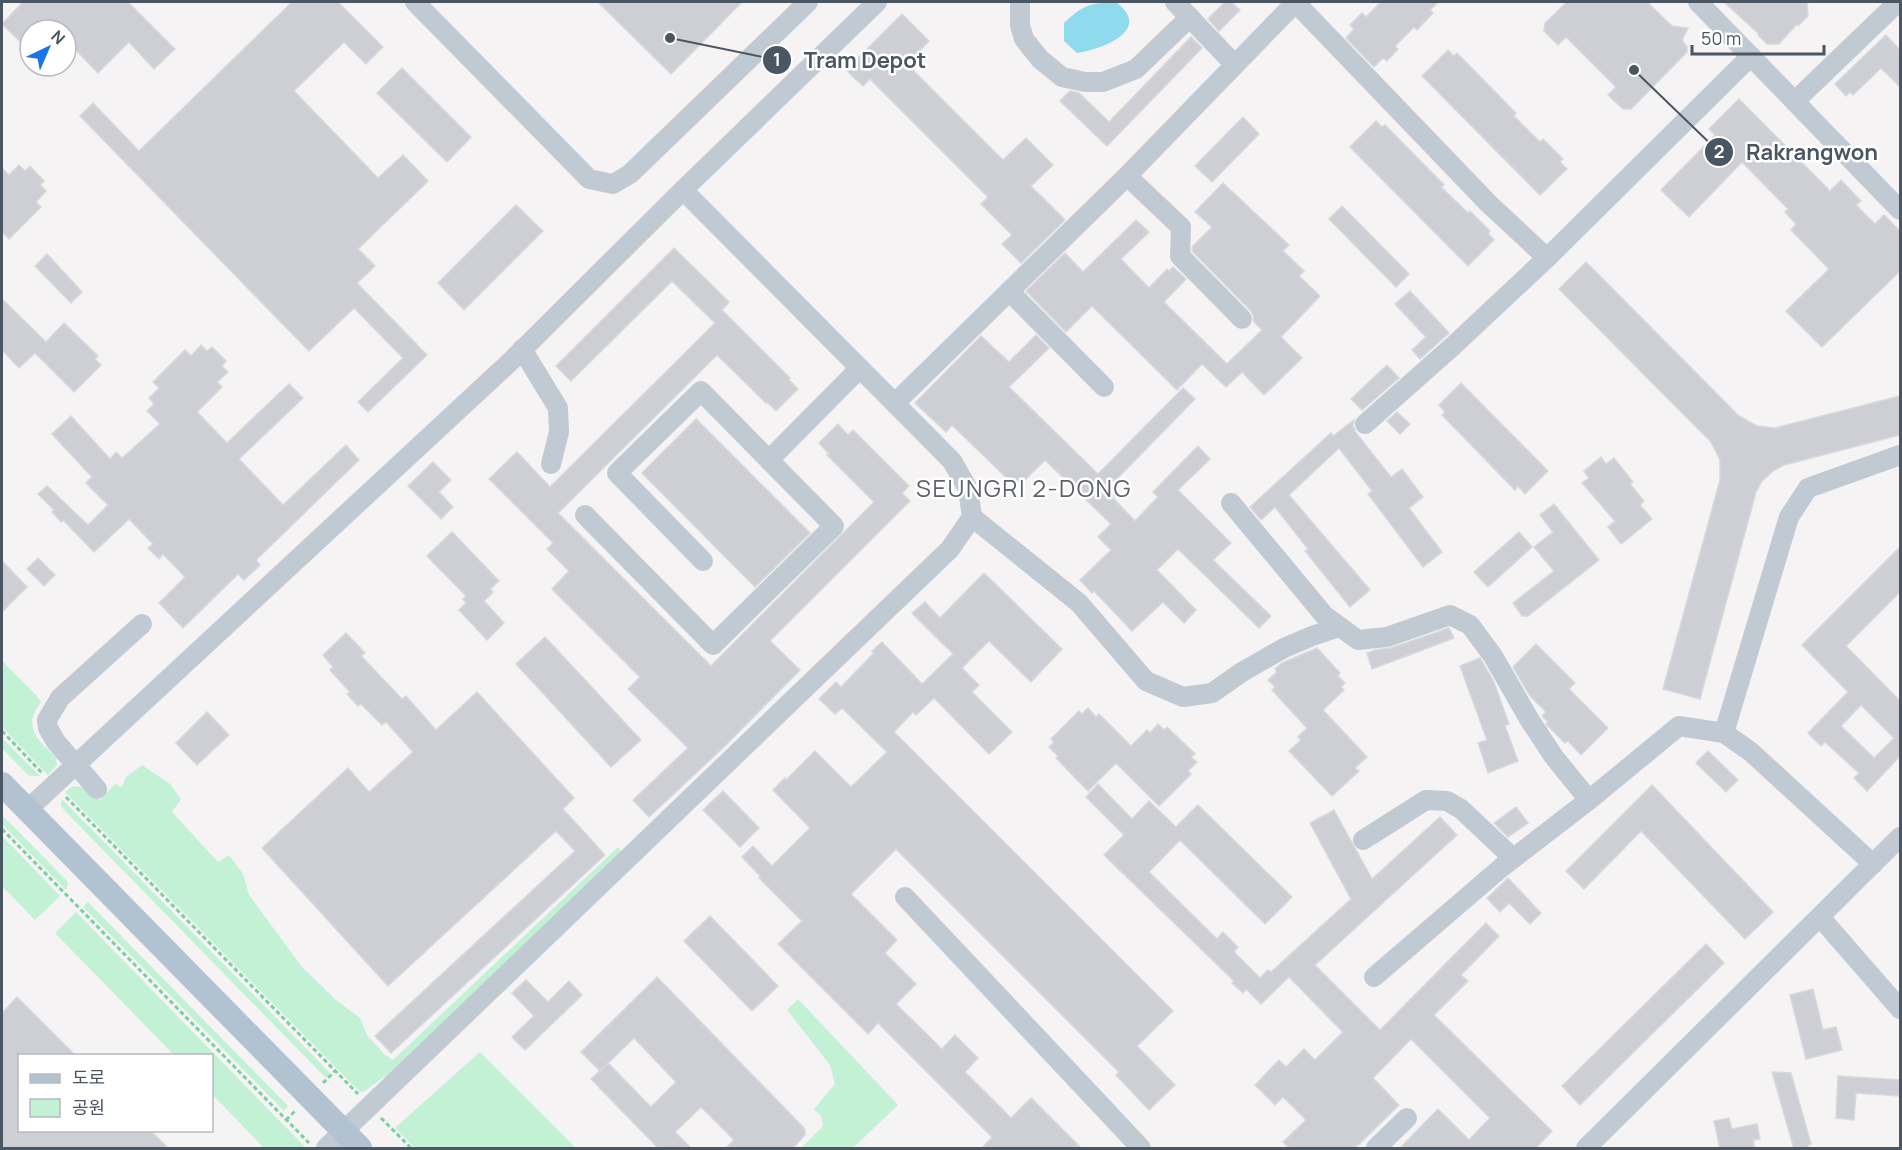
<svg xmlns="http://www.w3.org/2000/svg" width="1902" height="1150" viewBox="0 0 1902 1150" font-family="Manrope,'Noto Sans KR',sans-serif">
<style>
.green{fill:#c3f1d5}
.water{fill:#90daee}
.building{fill:#cdcfd5;stroke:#d7d9de;stroke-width:1.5;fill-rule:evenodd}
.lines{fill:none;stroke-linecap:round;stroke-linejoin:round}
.path{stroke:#7ad0a6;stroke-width:3;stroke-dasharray:4.5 3;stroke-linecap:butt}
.minor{stroke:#c1cad2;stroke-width:20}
.major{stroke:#b3c2d1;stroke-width:24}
.labels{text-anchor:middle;stroke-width:5;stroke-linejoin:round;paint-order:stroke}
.quarter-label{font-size:24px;letter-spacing:1.5px;fill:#5f6368;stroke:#fff}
.leader{fill:none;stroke:#4a5661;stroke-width:2}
.callout-dot{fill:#4a5661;stroke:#fff;stroke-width:2}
.mark-label{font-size:18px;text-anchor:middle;font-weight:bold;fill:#fff}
.callout-label{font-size:22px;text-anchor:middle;font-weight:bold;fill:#4a5661;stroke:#fff;stroke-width:5;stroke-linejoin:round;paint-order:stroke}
</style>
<rect width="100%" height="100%" fill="#f5f3f3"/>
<g class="green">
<path d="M2,661l34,34 5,7c-19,24 -4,38 15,55l1,8 -9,10 -46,-48z"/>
<path d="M2,738l38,38h-11l-27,-28z"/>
<path d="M142,765l28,19 11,15 -9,13 46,50 11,-7 14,19 6,21 53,72 34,33 24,18 7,17 17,19 9,6 225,-213 6,7 -227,214 -34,24h-3l-295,-300 8,-6 8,1 19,13 15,-16 7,3 4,-10z"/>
<path d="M62,799l268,274 -4,5 -262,-268 -3,-5z"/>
<path d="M2,815l65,66 1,4 -2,5 -64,-66z"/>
<path d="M2,836l58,60 -25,24 -33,-34z"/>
<path d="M88,902l200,204 -4,5 -201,-204z"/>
<path d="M76,912l230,236h-42l-52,-54v-38l-38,-1 -119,-122z"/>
<path d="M798,999l100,106 -45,43h-52l22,-22 -2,-10 -7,-7 21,-25 -5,-19 -43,-55z"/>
<path d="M480,1052l96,96h-161l-20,-20z"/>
</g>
<path class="water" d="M1116,2c37,28 -13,47 -39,51l-13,-12v-18c19,-18 26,-20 52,-21z"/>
<g class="building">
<path d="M23,2h105l47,47 -21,20 -25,-27 -31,31 -32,-33v-10h-36v21l-28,-27z"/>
<path d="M292,2h46l45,45 -17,17 -22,-22 -50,49 84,87 25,-23 25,26 -70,68 17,17 -18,17 70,72 -59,57 -10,-10 45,-44 -49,-50 -45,43 -229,-235 13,-13 46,48z"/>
<path d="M598,2h144l-71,72z"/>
<path d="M1225,2h6l9,8 -21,21 -11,-12z"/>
<path d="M1381,2h57l-8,8 3,3 -16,17 -3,-3 -19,19 3,3 -11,12 -4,-3 -9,9 -28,-29 8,-9 -4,-4 12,-12 4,4z"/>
<path d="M1567,2h80l25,24 16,2 -6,12 5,7v5l-56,57h-8l-15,-14 8,-8 -50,-50 -8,8 -14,-14 1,-8z"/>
<path d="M1724,2h83l1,14 -9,9h-3l-17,19h-12l-9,-9v-2z"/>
<path d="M902,14l27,27 -22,23 96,96 23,-22 27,27 -22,21 34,34 -44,43 -19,-19 10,-9 -31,-31 7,-7 -118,-118 -7,7 -17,-16z"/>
<path d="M1886,35l14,15v37l-19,-19 -28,27 -3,-3 -4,4 -11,-12z"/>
<path d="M1191,37l11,11 -95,98 -47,-45 10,-10 9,2 30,29z"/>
<path d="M1448,50l6,6 3,-3 59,60 -2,3 26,26 3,-3 20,20 -3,3 7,7 -27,26 -118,-119z"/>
<path d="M402,68l69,69 -24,25 -70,-69z"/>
<path d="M1739,99l91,92 11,-11 20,21 -5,4 19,19 9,-9 16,16v40l-78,76 -36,-36 43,-42 -38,-39 5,-6 -11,-12 3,-3 -46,-47 -53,55 -28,-27 54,-55 -6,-6z"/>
<path d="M1243,117l16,17 -47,48 -17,-16z"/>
<path d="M1376,121l6,6 3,-2 59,60 -3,2 27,26 2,-2 20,20 -2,2 6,7 -26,26 -118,-119z"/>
<path d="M19,165l6,6 5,-5 14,15 -4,4 6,6 -10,11 5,5 -32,32 -7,-7v-64l7,7z"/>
<path d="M1223,183l66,62 -6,6 21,20 -5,5 21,20 -39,41 21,21 -38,37 -22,-23 -16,15 -24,-23 -25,26 -85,-84 -26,26 -40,-41 39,-38 18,19 53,-52 13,12 -28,27 28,29 18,-19 2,2 4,-4 13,12 -22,23 63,62 35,-34 -8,-8 -1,-7 -2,-4 -59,-60v-4l20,-20 -17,-15z"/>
<path d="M516,205l27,26 -79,79 -26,-27z"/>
<path d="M1342,206l67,68 -13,13 -67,-68z"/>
<path d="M674,248l55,54 -7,8 68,68 -1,2 9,9 -22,22 -9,-9 -1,1 -49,-48 -159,158 153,153 163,-164 -47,-47 2,-1 -10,-11 19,-19 10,11 5,-5 56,56 -7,7 8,8 -140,140 30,29 -75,76 -76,71 -16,-17 55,-52 -60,-59 12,-12 -88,-88 17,-18 -22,-22 6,-6 -64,-64 28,-27 33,35 165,-164 -43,-42 -101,100 -15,-15z"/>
<path d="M47,254l35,38 -11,11 -36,-37z"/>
<path d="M1586,262l153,154 18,10 18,2 125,-32v39l-116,30 -11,6 -11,10 -6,11 -56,207 -37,-10 57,-209v-20l-9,-18 -152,-153z"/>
<path d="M1410,291l39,42 -29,26 -8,-9 14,-13 -31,-33z"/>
<path d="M2,299l44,43 18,-19 34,33 -3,3 6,6 -27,27 -39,-39 -16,15 -17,-18z"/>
<path d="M1036,335l13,13 -40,39 89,87 85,-86 12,11 -85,87 7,7 -4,5 22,23 23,-24 -5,-5 45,-46 12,13 -32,31 53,53 -18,17 58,56 -12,12 -81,-79 -21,21 39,40 -12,13 -21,-21 -31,29 -38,-40 -2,2 -12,-13 31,-30 -13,-13 13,-13 -66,-64 -28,28 -65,-63 -6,7 -31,-29 66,-67 28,26z"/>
<path d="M201,345l6,6 5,-4 14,14 -4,5 6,6 -11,10 5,5 -25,25 30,31 62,-59 14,14 -64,61 44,46 63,-60 13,15 -103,100 4,5 -16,15 -6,-6 -55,54 -24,-25 26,-26 -22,-23 -4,5 -11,-11 5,-4 -24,-25 -35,33 -31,-32 -2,2 -9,-10 2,-2 -16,-16 9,-8 41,39 20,-20 -22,-22 6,-6 -40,-43 19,-18 39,43 6,-7 6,6 38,-34 -13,-13 7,-7 -5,-6 10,-10 -6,-6 32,-32 6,6z"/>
<path d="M1387,365l12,13 -37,32 -11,-11z"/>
<path d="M1461,383l87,88 -23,23 -7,-8 -3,4 -73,-75 3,-3 -6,-7z"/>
<path d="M1397,412l13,12 -10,10 -13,-13z"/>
<path d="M696,419l114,114 -55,54 -113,-114z"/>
<path d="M1354,420l-1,6 3,7 35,44 11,-8 21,28 -14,11 33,44 -19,15 -55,-73 4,-3 -33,-43 -50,47 81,95 -20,17 -45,-56 3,-2 -33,-42 -14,13 -11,-13 81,-74 2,3z"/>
<path d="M1601,457l5,7 8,-6 19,24 -3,2 14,17 -4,4 12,14 -31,25 -13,-17 7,-6 -33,-38 7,-5 -5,-7z"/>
<path d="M433,462l18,18 -12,12 14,15 -12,12 -33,-33z"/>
<path d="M1554,504l45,56 -71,56h-6l-9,-13 41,-32 -20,-24 19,-15 -13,-17z"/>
<path d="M452,532l47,49 -9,8 3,3 -9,9 20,22 -17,17 -28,-30 7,-7 -3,-4 3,-3 -39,-40z"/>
<path d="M1519,532l13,15 -44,40 -14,-15z"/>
<path d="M1900,547v45l-54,54 54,55v55l-33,35 -13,-13 5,-5 -34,-31 -4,4 -13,-13 40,-41 -46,-47zM1861,705l33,33 -20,20 -33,-32z"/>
<path d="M38,558l17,17 -11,11 -17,-17z"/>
<path d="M2,561l25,26 -25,25z"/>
<path d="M984,573l78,76 -31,33 -42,-41 -27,27 17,17 -7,7 40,40 -23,22 -55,-56 -18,17 -3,-3 -19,20 279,279 -36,35 38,39 -26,25 -33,-35 3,-3 -223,-223 -45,45 46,46 -12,13 31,31 -20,20 46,45 13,-14 23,23 -13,14 46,46 20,-20 51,51h-101l11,-12 -114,-114 -10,11 -90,-90 24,-23 -43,-43 2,-1 -19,-20 11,-11 19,20 38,-38 -37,-38 12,-12 1,2 29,-29 36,36 36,-35 -45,-44 -7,6 -16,-15 17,-17 5,5 33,-34 -2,-2 10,-9 40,42 31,-30 -41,-41 13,-11 15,16z"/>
<path d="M1449,628l5,10 -82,31 -5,-16 8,-3 16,-2z"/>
<path d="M346,633l19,20 -4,3 41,43 4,-3 30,34 41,-38 97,106 -11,11 42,46 -214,198 -16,-17 200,-185 -19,-20 -168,155 -126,-138 86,-80 21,24 44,-40 -27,-30 -4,3 -21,-21 -3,2 -11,-12 3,-2 -20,-22 3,-3 -10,-12z"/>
<path d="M545,637l96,103 -30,27 -95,-103z"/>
<path d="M1536,644l39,39 -6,6 39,39 -27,27 -13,-14 -3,2 -19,-19 2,-2 -6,-6 4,-4 -16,-16 -17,-29z"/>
<path d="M1317,648l23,25 -2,3 7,7 -4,4 3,3 -21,20 44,47 -12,11 4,3 -27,25 -43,-45 12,-11 -3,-3 9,-9 -35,-38 3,-3 -7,-7 9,-8 -2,-3 7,-6z"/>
<path d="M1480,658l13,22 16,44 -4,2 13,35 -30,12 -10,-30 9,-3 -27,-74z"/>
<path d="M1088,708l8,9 3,-3 32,32 16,-16 3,3 8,-9 6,6 3,-3 28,27 -4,3 6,5 -9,9 3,3 -32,32 -43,-43 -28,28 -32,-33 2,-2 -9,-9 5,-5 -3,-3 28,-28 3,3z"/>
<path d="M207,712l22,23 -32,30 -21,-22z"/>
<path d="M1708,751l30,29 -12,12 -30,-29z"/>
<path d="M1098,784l34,35 17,-18 27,26 22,-22 94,92 -27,27 -85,-84 -31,32 68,67 6,-7 15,15 -4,5 26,26 8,-8 3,2 80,-73 -41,-76 24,-13 38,69 68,-62 17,18 -142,130 65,65 106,-107 13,13 -38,39 7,6 -34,34 118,116 -17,18h-136l39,-40 31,31 21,-22 -79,-79 -38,39 26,27 -45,44h-64l-7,-7 23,-22 -23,-23 -8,8 -20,-20 24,-25 7,7 18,-18 11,11 28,-28 -54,-55 -28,27 -15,-15 -3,4 -11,-10 2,-2 -130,-126 20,-20 -38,-38z"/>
<path d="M1652,785l121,127 -28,27 -104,-108 -57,58 -18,-18z"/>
<path d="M723,791l36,37 -19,19 -37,-37z"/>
<path d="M1516,807l12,16 -20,14 -14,-14z"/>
<path d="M1508,878l33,35 -11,11 -21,-21 -9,9 -13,-14z"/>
<path d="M710,916l68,70 -26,25 -68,-70z"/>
<path d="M1706,944l18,19 -144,142 -18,-19z"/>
<path d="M657,977l146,150 2,3v5l-13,14h-67l9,-9 -33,-33 -26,25 17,17h-33l-68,-70 17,-16 43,44 25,-25 -42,-44 -34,33 -19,-19z"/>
<path d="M526,980l22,22 21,-21 13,14 -57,55 -13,-13 22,-21 -22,-23z"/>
<path d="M1813,989l10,41 13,-3 6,23 -36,9 -16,-64z"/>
<path d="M17,997l59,59h-56v75h131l18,18h-167v-136z"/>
<path d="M1772,1072l19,1 20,71 -3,1 1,4h-15z"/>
<path d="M1838,1076l62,4v16l-44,-3 -2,27 -18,-2z"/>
<path d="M1729,1118l3,11 25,-5 3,15 -7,1 2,9h-35l-6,-28z"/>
</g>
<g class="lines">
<g class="path">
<path d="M2,731l40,42"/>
<path d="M66,797l292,297"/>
<path d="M2,829l307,314"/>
<path d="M323,1083l12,-12"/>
<path d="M381,1118l30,30"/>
<path d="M286,1120l9,-9"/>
</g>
<g class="minor">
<path d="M415,2l174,177 24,5 17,-10 178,-172"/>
<path d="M1020,2v23l4,14 16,20 22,18 23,5h18l33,-13 54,-52"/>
<path d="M1175,2l60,63"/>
<path d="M1295,2l194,202 58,54"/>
<path d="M1698,2l202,208"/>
<path d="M1795,101l103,-99"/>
<path d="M1127,176l54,51 -1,29 62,63"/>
<path d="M1009,291l95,96"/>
<path d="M522,349l36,59 1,24 -8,32"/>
<path d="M895,403l232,-227 169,-174"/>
<path d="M1365,424l88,-78 94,-88 204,-202"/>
<path d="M769,460l91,-92"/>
<path d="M1231,503l93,112 34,25 29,-3 63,-22 20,10 23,31 36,63 25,38 35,43"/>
<path d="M585,515l128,130 121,-119 -133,-135 -84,82 86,88"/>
<path d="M972,517l107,86 67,78 37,16 29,-4 30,-21 42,-24 28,-12 27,-9"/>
<path d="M1724,733l65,-216 19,-29 92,-33"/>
<path d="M97,789l-41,-47 -8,-14 -1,-8 13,-22 82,-74"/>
<path d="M27,810l484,-449 172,-171 194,-188"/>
<path d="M1363,840l63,-40 21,1 14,8 52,49"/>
<path d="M905,897l236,251"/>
<path d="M1820,917l80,92"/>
<path d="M1374,977l128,-110 87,-67 90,-74 45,7 27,19 122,112"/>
<path d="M326,1148l624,-599 22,-32 -4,-28 -16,-28 -269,-271"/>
<path d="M1376,1148l31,-30"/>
<path d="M1586,1148l314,-311"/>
</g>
<path class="major" d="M2,784l358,364"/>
</g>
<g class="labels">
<g class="quarter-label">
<text x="1024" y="497">SEUNGRI 2-DONG</text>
</g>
</g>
<path class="leader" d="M670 38L777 60M1634 70L1719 152"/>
<g class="callout-dot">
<circle cx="670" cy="38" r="6"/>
<circle cx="1634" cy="70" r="6"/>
<circle cx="777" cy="60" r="15"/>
<circle cx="1719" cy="152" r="15"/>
</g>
<g class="mark-label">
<text x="777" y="66">1</text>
<text x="1719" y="158">2</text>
</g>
<g class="callout-label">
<text x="865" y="68">Tram Depot</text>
<text x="1812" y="160">Rakrangwon</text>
</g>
<rect width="1902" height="1150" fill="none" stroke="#4a5661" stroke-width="6"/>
<rect x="18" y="1054" width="195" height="78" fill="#ffffff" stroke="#b7bbc0" stroke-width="1.5"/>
<rect x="30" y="1074" width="30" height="9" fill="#b3c2d1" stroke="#b7bbc0" stroke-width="1.5"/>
<text x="72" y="1084" font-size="18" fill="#4a5661">도로</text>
<rect x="30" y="1099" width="30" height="18" fill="#c3f1d5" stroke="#b7bbc0" stroke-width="1.5"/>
<text x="72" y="1114" font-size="18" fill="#4a5661">공원</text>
<g transform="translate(48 48) rotate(44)"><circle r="28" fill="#ffffff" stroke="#b7bbc0" stroke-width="1.5"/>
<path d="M0-4.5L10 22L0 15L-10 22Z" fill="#1a73e8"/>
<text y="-9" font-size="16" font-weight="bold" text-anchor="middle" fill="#4a5661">N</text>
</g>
<path d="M1692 45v9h132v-9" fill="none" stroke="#4a5661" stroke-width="3"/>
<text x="1701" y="45" font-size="18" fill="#4a5661" stroke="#ffffff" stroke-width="4.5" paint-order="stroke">50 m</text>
</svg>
